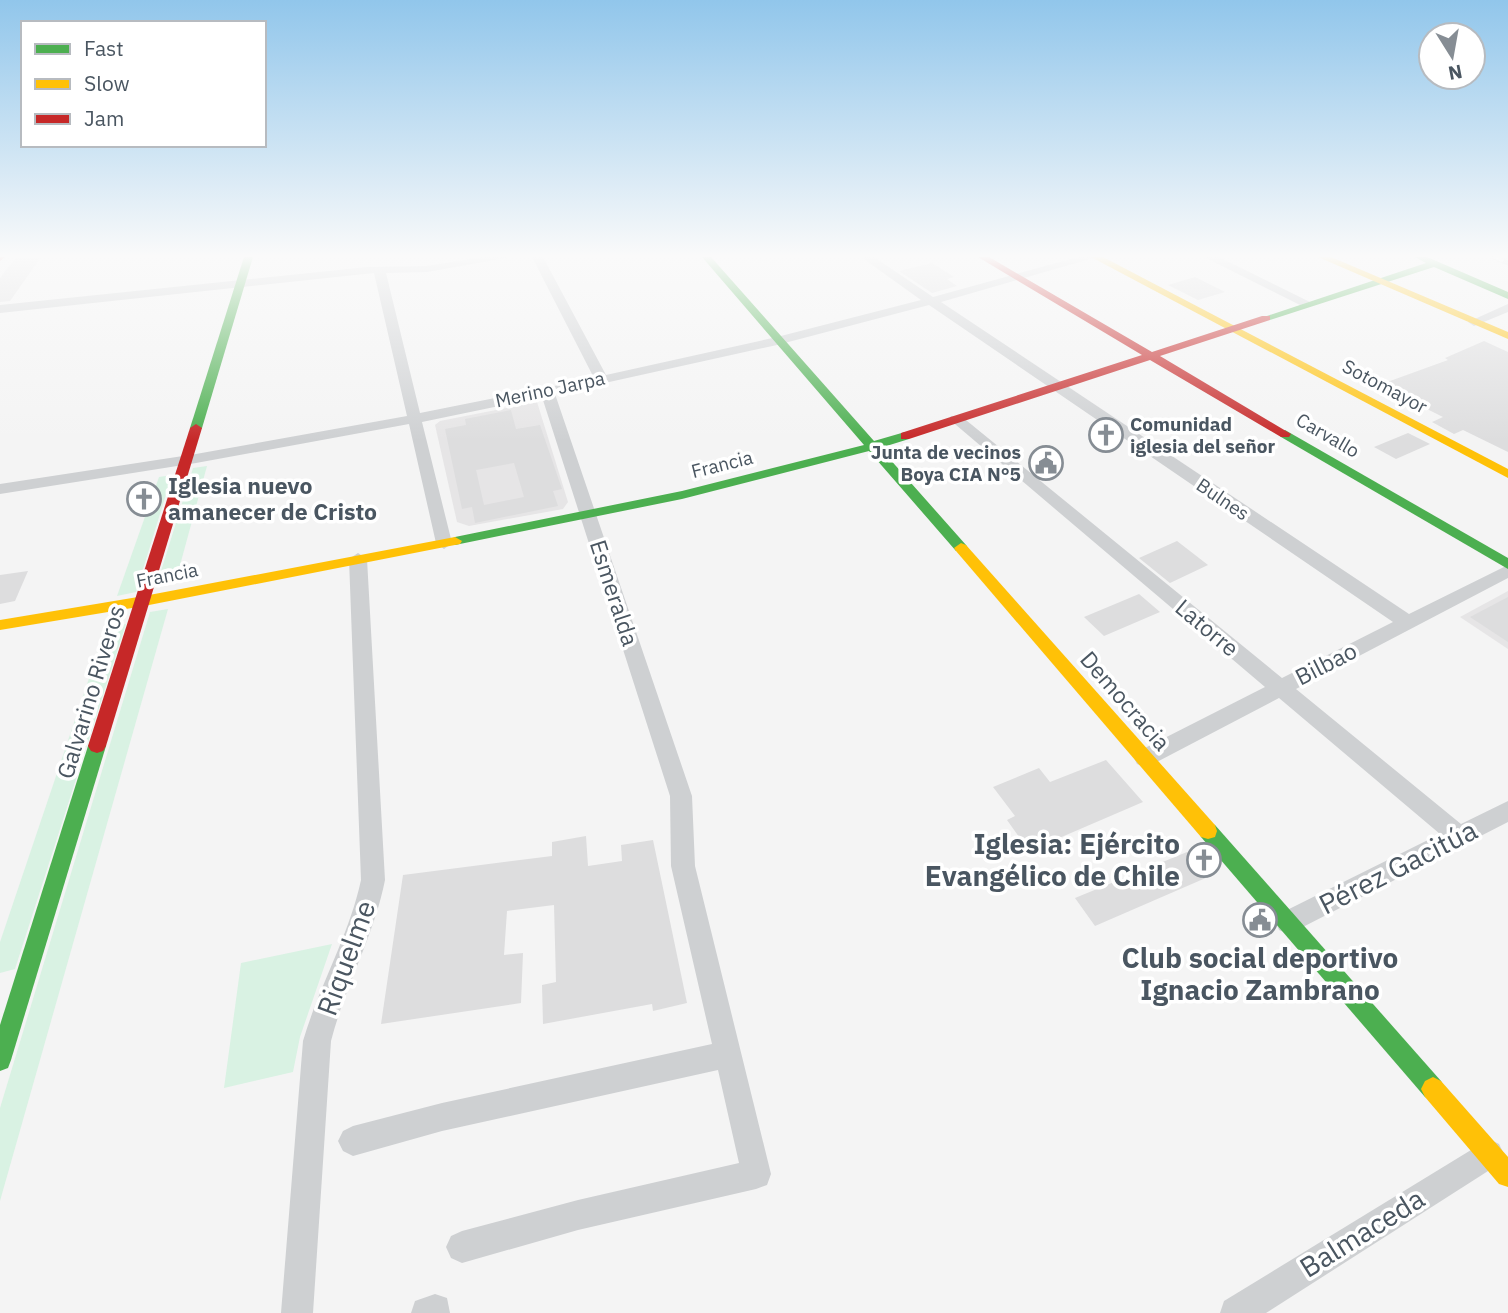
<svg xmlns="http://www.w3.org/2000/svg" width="1508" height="1313" viewBox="0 0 1508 1313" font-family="'IBM Plex Sans',sans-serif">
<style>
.education{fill:#e6e5e6}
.green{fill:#d9f2e3}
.building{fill:#ddddde;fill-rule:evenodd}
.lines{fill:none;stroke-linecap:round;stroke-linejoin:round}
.street{fill:#ced0d2;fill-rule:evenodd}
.fast{fill:#4caf50;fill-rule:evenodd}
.slow{fill:#ffc107;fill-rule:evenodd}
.jam{fill:#c62828;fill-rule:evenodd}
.rail-casing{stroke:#c9cacc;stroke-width:5}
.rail{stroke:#fff;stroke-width:3.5;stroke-dasharray:10;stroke-linecap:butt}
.labels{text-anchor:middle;stroke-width:7;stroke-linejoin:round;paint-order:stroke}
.far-street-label{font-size:19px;fill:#4a5661;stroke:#fff}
.far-poi-label{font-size:19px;font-weight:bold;fill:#4a5661;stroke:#fff;text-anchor:start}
.poi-label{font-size:23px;font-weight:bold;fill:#4a5661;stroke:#fff;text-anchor:start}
.street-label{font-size:23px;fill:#4a5661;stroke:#fff}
.near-poi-label{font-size:28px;font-weight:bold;fill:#4a5661;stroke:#fff;text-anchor:end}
.near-street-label{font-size:28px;fill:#4a5661;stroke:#fff}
</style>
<rect width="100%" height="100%" fill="#f4f4f4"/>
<g class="education">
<path d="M537,402l31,100 -5,7 -94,17 -12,-4 -22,-97 5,-4z"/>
<path d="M1508,591v58l-48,-32z"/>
</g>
<g class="green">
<path d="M207,466l-31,114 -19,4 36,-116z"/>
<path d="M172,475l-36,117 -19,4 42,-119z"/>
<path d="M168,609l-168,592v-93l150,-496z"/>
<path d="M126,624l-111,345 -15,4v-31l106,-314z"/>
<path d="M332,944l-32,93 -7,35 -69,16 17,-125z"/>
</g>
<g class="building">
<path d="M16,257h25l-31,44 -10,1v-24z"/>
<path d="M932,263l22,14 -7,2 10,7 -25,7 -33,-22z"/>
<path d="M1195,277l30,15 -27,8 -30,-15z"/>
<path d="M1484,341l24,11v100l-45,-22 -9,4 -22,-12 11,-5 -64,-32 69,-25 -3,-2z"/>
<path d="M511,410l5,19 24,-4 22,64 -9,2 5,15 -83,17 -3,-16 -10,2 -17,-80 21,-4 -1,-6zM514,463l10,34 -40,8 -8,-35z"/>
<path d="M1408,433l22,11 -34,15 -22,-12z"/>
<path d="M1177,541l31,24 -38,18 -31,-25z"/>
<path d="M28,571l-13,30 -15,3v-29z"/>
<path d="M1139,594l21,18 -56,24 -20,-19z"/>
<path d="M1508,597v45l-38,-25z"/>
<path d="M1106,760l37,42 -114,49 -22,-31 8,-4 -22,-29 46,-19 11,14z"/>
<path d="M586,836l2,30 34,-5 -1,-16 32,-5 34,163 -34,8 -1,-7 -109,20 -1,-39 14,-3 -2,-77 -47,6 -3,44 19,-2 -2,50 -140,21 22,-149 149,-19v-14z"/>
<path d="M1187,852l21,25 -113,49 -20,-28z"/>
</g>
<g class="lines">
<g class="street">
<path d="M482,257h29l-84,15 -41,1 34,140 174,-35 -62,-121h11l63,118 171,-38 144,-37 -60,-43h13l59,40 145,-40h19l-156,45 468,312 99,-49v13l-212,111 165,135 47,-23v21l-211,108 -9,4 -9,-4 -3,-8 3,-8 161,-80 -161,-136 -126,66 -8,3 -8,-3 -3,-6 3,-6 128,-65 -316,-268 2,-3h10l321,262 111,-56 -464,-317 -152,40 -222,49 137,402 3,70 76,308 -4,11 -11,4 -178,41 -116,33 -11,-5 -5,-11 5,-11 11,-5 116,-31 161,-37 -21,-93 -276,61 -89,25 -10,-5 -5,-10 5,-10 10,-5 89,-23 270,-59 -41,-178 -1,-70 -128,-399 -120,25 30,121 -8,6 -8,-6 -27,-119 -213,39 -196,31v-10l196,-30 211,-38 -33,-143 -374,40v-8l367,-38 60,-1z"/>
<path d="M1204,257h15l95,47 -10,3z"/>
<path d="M1508,304v8l-34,14 -6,-4z"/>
<path d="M358,553l9,6 18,321c-11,56 -40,106 -54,161l-18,272h-32l22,-272c16,-55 46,-105 58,-161l-12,-321z"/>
<path d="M1489,1139l10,5 5,10 -5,10 -233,149h-46l4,-12z"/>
<path d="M435,1294l12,4 3,15h-39l4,-12z"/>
</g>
<g class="fast">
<path d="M244,257h9l-51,171 -2,3h-8l-2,-3z"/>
<path d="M702,257h9l163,184 31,-9 4,1v6l-29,9 86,97 2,3 -2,3h-10l-87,-100 -187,48 -227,46 -5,-1 -2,-3 7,-4 227,-46 182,-46z"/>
<path d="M1415,257h12l81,35v7l-74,-32 -164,53 -9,-2 165,-55z"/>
<path d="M1285,430l223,128v11l-227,-132 -2,-3z"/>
<path d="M97,739l6,2 3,5 -95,314 -3,8 -8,3v-46l88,-279 3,-5z"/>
<path d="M1208,823l7,2 226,256 4,8 -4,8 -8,4 -8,-4 -224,-260 -2,-6 2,-6z"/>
</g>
<g class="slow">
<path d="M1091,257h12l405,212v9z"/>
<path d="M1318,257h13l177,75v7z"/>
<path d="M455,537l7,4 -2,3 -316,62 -144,24v-10l144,-24z"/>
<path d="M961,543l5,2 249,280 2,6 -2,6 -7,2 -7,-2 -245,-286 -2,-3z"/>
<path d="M1433,1077l8,4 67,76v30l-9,-3 -74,-87 -4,-8 4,-8z"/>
</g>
<g class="jam">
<path d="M0,257h5l-5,4z"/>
<path d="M978,257h11l163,95 110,-36h8v4l-110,36 131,78 -2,3h-8l-131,-77 -241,79h-8v-6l241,-78z"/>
<path d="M196,424l6,4 -96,318 -3,5 -6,2 -6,-2 -3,-5 102,-318z"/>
</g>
<g class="rail-casing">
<path id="rail" d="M1494,257l14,6"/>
</g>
<use href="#rail" class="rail"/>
</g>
<linearGradient id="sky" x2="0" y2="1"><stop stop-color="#91c6eb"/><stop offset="0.58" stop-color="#fafafa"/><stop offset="1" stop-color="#fafafa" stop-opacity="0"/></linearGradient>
<rect width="1508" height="441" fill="url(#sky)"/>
<defs>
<g id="church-ring" transform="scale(1.75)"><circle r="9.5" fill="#fff" stroke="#868d94" stroke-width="1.5"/><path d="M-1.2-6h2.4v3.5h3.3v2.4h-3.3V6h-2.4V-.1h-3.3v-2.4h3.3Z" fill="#868d94"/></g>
<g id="civic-ring" transform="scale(1.75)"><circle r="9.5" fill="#fff" stroke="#868d94" stroke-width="1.5"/><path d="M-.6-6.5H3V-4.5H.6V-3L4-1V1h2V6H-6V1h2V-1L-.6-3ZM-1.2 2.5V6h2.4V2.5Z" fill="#868d94"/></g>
</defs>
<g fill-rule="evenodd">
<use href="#church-ring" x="1106" y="435"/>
<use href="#civic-ring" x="1046" y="463"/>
<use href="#church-ring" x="144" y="499"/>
<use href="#church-ring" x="1204" y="860"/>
<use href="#civic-ring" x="1260" y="920"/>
</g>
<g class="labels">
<g class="far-street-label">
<text transform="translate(1385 386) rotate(28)" y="7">Sotomayor</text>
<text transform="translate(550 389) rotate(-12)" y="7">Merino Jarpa</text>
<text transform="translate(1328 435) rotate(30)" y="7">Carvallo</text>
<text transform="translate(722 464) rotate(-14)" y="7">Francia</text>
<text transform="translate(1223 499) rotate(34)" y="7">Bulnes</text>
<text transform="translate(167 575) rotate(-11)" y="7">Francia</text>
</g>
<g class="far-poi-label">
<text x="1130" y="431">Comunidad<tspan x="1130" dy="22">iglesia del señor</tspan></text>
<text x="1021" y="459" text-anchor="end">Junta de vecinos<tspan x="1021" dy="22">Boya CIA N°5</tspan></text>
</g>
<g class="poi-label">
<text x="168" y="494">Iglesia nuevo<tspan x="168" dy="26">amanecer de Cristo</tspan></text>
</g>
<g class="street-label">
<text transform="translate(614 593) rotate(72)" y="8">Esmeralda</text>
<text transform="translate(1207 628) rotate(40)" y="8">Latorre</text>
<text transform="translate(1326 664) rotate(-27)" y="8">Bilbao</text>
<text transform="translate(91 692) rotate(-73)" y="8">Galvarino Riveros</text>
<text transform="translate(1125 701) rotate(49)" y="8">Democracia</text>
</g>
<g class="near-poi-label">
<text x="1180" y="854">Iglesia: Ejército<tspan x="1180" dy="32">Evangélico de Chile</tspan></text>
<text x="1260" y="968" text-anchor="middle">Club social deportivo<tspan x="1260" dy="32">Ignacio Zambrano</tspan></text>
</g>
<g class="near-street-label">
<text transform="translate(1398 867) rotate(-27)" y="10">Pérez Gacitúa</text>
<text transform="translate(346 958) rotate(-70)" y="10">Riquelme</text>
<text transform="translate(1362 1233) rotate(-32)" y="10">Balmaceda</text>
</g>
</g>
<rect x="21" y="21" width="245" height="126" fill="#ffffff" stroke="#b7bbc0" stroke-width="2"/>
<rect x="35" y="44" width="35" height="10" fill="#4caf50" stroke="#b7bbc0" stroke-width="2"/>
<text x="84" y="56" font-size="21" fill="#4a5661">Fast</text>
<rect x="35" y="79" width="35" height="10" fill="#ffc107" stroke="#b7bbc0" stroke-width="2"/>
<text x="84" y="91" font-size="21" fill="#4a5661">Slow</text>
<rect x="35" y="114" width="35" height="10" fill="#c62828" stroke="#b7bbc0" stroke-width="2"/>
<text x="84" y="126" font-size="21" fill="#4a5661">Jam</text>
<g transform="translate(1452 56) rotate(169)"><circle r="33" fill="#ffffff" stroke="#b7bbc0" stroke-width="2"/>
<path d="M0-5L12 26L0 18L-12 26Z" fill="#868d94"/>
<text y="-10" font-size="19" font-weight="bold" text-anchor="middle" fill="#4a5661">N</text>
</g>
</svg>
